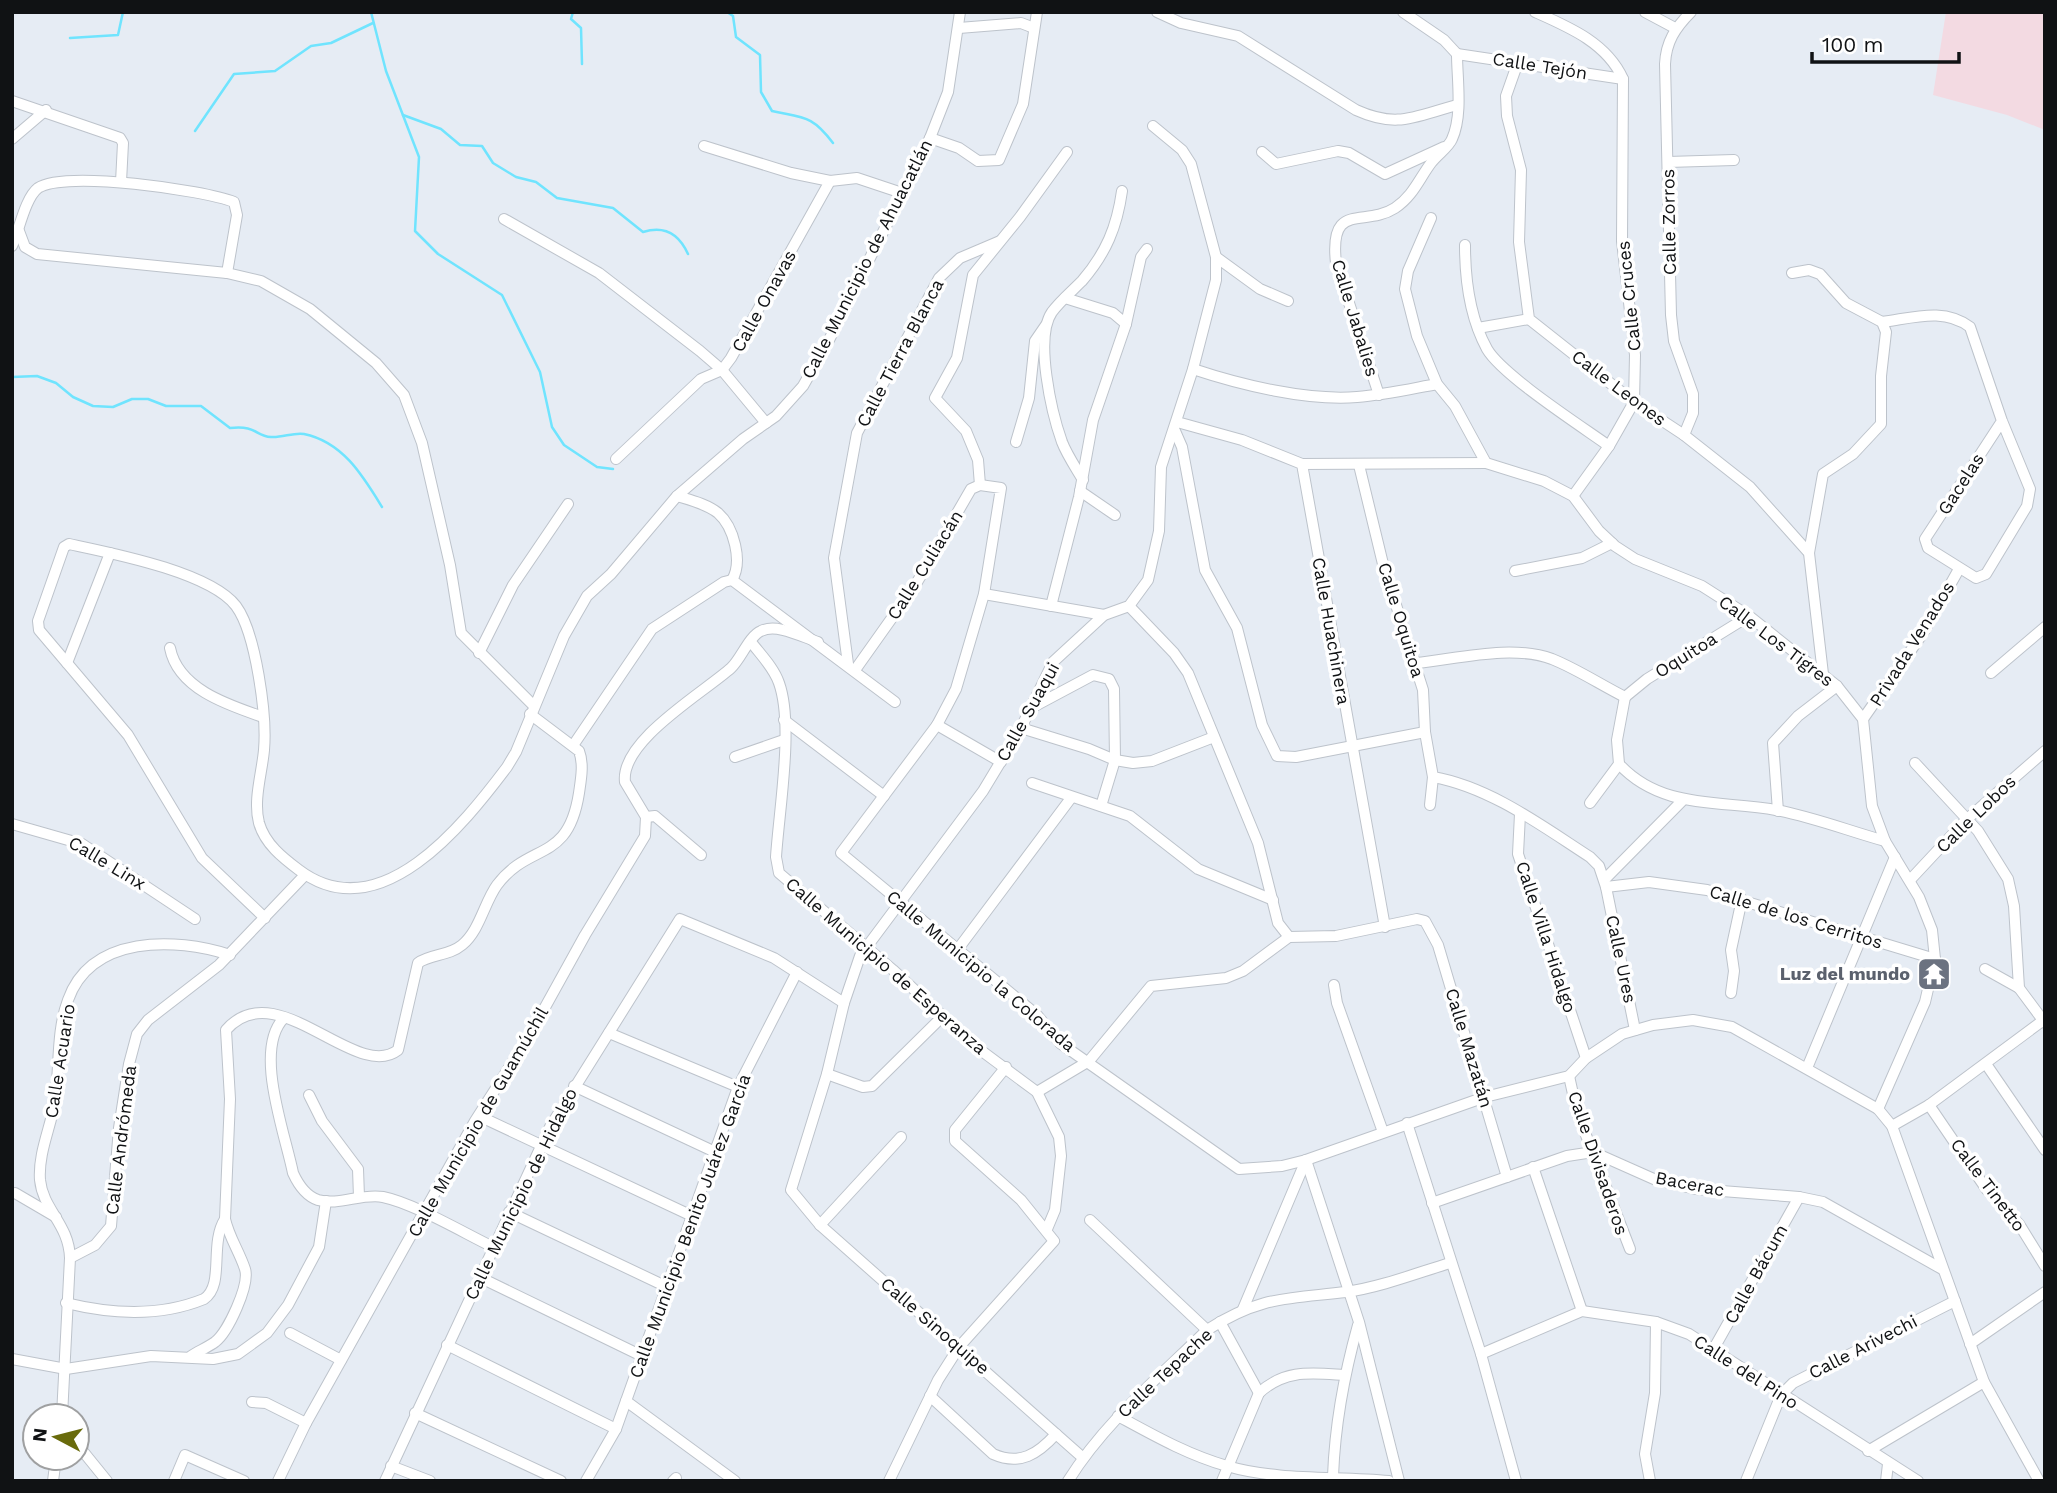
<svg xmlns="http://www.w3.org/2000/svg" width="2057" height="1493" viewBox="0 0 2057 1493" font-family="'Work Sans',sans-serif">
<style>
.industrial{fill:#f3dae2}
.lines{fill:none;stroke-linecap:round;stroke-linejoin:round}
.stream{stroke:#70e4fe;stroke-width:2.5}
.minor-casing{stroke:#bdc3cb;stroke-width:12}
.minor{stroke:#fff;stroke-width:10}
.labels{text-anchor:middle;stroke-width:7;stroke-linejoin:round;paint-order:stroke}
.street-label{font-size:18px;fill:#101214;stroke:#fff}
.worship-label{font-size:18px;font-weight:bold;fill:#5b616d;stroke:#fff;text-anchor:end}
</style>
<rect width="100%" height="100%" fill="#e6ecf4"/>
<path class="industrial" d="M1946,12h99v118l-38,-15 -74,-20z"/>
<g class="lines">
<g class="stream">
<path d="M371,12l15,59 33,86 -4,74 23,23 64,41 38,77 12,55 12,18 33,22 16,2"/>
<path d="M573,12l-2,7 10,9 1,36"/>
<path d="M727,12l6,4 3,21 24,18 1,37 11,19c32,7 40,4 61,32"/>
<path d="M70,38l48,-3 5,-23"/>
<path d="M403,115l38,14 19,16 22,1 11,17 23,14 20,5 21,16 56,10 30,24c22,-7 36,2 45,22"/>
<path d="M195,131l39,-57 41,-3 36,-25 20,-3 42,-20"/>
<path d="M12,377l25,-1 19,7 17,14 20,9 20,1 19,-8h16l18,7h35l29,22c27,-3 25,8 41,9 11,1 23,-5 33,-3 39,8 59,42 78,73"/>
</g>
<g class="minor-casing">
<g id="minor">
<path d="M1157,12l24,11 57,13 118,74c42,19 59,6 101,-5"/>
<path d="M1403,12l41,28 13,14"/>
<path d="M1535,12c34,15 72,31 88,67l-1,162 13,114 -1,47 -25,44 -36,50"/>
<path d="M1645,12l30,16"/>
<path d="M959,28l62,-5 13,5"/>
<path d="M1457,54l166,25"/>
<path d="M1518,62l-12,34 1,20 14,54 -2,72 10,77 105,83 50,33 66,52 59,66 14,121"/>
<path d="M12,101l108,37 3,5 -2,39"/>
<path d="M930,138l29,10 19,13 21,-1 24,-56 14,-92"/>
<path d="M12,139l34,-29"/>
<path d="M704,146l87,27 39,8 27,-3 45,15"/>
<path d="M1262,152l14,12 62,-13 11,2 36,21 59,-27"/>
<path d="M1668,162l66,-2"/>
<path d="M1431,218l-23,53 -3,18 12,47 20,48 18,22 31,57 58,18 29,15 26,35 16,15 20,13 67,27 47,30 88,70 26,33 9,87 13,35 34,56 13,33 3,29 -10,43 -47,107"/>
<path d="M504,219l95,54 101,78 22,19 44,53"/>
<path d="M19,231l6,16 12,7 190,19 34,8 49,28 66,54 28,32 18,48 28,122 11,68 73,73"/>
<path d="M1465,245c0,35 5,73 22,104 15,26 94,77 122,97"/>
<path d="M12,246c7,-15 13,-48 26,-58 26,-18 166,2 196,14l3,13 -10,58"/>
<path d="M1216,257l44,32 28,12"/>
<path d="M1792,273l17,-3 11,4 26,29 36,19 4,10 -5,44v48l-28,30 -30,20 -14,79"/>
<path d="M1065,298l48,15 13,11"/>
<path d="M1882,322c31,-4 62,-15 88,5l32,94 28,68 -3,17 -41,68 -10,4 -48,-30 -3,-9 77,-118"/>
<path d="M1478,328l51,-9"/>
<path d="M1193,369c48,16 114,32 164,28 27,-2 53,-8 80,-13"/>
<path d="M1379,395l-43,-132c-7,-63 28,-35 59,-55 18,-12 24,-29 36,-45 6,-8 18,-16 21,-24 11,-24 5,-60 5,-85"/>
<path d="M1177,422l65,18 60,24 83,463"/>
<path d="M1175,431l7,16 23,123 32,58 25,97 15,31 19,1 129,-25"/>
<path d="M1684,435l9,-22v-19l-19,-53 -3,-26 -6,-251c1,-22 10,-36 26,-52"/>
<path d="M1016,442l13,-44 6,-57 11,-16"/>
<path d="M616,459l85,-80 21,-9 9,-12 99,-177"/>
<path d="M1302,464l184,-1"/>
<path d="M1359,465l24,99 40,126 2,42 8,45c57,10 109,49 157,80l9,9 7,21 43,-5 58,8 228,69"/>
<path d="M1083,480c-7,-12 -16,-25 -21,-38 -10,-28 -28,-104 -10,-130 8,-11 20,-21 30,-31 24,-28 35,-54 40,-90"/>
<path d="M980,485l-2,-25 -12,-29 -31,-33 22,-40 16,-83 47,-58 47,-65"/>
<path d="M1080,491l35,24"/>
<path d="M677,496c13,4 30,8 41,17 16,14 25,49 14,67"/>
<path d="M1515,571l67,-13 30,-15"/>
<path d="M984,594l120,21"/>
<path d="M1051,606l28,-109 14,-77 33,-96 15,-67 6,-8"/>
<path d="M1129,606l45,47 14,20 70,170 20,80 11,14"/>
<path d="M751,642c10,13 23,26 28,41 15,42 0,127 -3,174l3,16 114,97 82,76 62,46 22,45 2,19 -6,54 -8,19"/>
<path d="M170,648c8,41 58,57 93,69"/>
<path d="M479,653l34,-68 55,-81"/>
<path d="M67,663l43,-110"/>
<path d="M1416,663c41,-4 95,-19 136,-4 25,10 49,26 73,38"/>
<path d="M848,664l-14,-106 23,-125 82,-155 21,-20 40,-17"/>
<path d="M855,670l61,-86 55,-95 9,-4 21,3 -17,106 -28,95 -19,36 -96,128 196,162 23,28 179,126 43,-3 24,-6 179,-63 84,-21 17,-18 36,-24 31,-9 40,-5 39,7 146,82 14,17 92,256 55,99"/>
<path d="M1991,673l54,-46"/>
<path d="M1625,697l22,-18 102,-63"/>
<path d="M1033,707l60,-32 16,4 5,10 1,71 -14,46"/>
<path d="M1863,719l60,-86 36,-64"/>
<path d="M784,720l100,76"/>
<path d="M937,725l64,37"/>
<path d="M1021,728l68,21 26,11 18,3 19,-2 62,-24"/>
<path d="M574,744l78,-115 72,-47 8,-2 163,122"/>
<path d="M735,757l49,-17"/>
<path d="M1915,763l63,68 30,48 6,27 5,82 26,35"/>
<path d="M1619,764c42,46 102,36 157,46 37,7 73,21 109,31"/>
<path d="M1032,783l98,33 68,53 75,31"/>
<path d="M1590,803l29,-39 -2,-24 8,-43"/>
<path d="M1430,805l3,-28"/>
<path d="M1778,811l-5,-68 25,-27 39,-30"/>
<path d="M1520,814l-2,40 68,204"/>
<path d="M646,817l9,-1 46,39"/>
<path d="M12,824l70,20 113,75"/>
<path d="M1605,879l77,-78"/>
<path d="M1910,880l56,-60 79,-69"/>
<path d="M1606,887l29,143"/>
<path d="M265,918l-63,-60 -74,-123 -89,-105 -1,-9 26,-74 5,-3c42,9 141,28 167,62 20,27 31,110 28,144 -2,23 -11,50 -5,73 6,21 24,35 40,47 81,61 165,-46 208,-103l9,-15 48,-116 23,-40 24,-22 66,-78 66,-57 33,-23 27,-30 27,-48 100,-200 18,-46 12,-80"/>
<path d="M958,949l113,-151"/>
<path d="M1985,969l34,19"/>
<path d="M1334,985l3,18 46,129"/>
<path d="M1731,993l3,-22 -3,-21 11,-51"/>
<path d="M284,1018c-31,31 1,115 9,155 5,11 13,23 25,27 20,6 44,-7 65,-3 30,6 81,36 110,50"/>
<path d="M609,1033l129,54"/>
<path d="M1986,1064l59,86"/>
<path d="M1807,1068l88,-211"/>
<path d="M827,1074l36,13 9,-1 70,-69"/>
<path d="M1569,1076l8,36 53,137"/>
<path d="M574,1086l139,65"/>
<path d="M1037,1092l52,-31 62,-75 75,-8 17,-7 46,-34 47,-1 81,-17 8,2 13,24 69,232"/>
<path d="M309,1095l13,26 36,48 1,28"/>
<path d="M1929,1105l58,85 32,34 26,42"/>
<path d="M479,1116l211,99"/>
<path d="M1407,1123l74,231 35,127"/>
<path d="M1892,1126l37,-21 116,-86"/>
<path d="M1306,1160l53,162 40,159"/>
<path d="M1533,1167l49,144"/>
<path d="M15,1193l41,24"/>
<path d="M1432,1203l135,-47 26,-4 63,28 40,9 103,8 24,5 119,67"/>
<path d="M509,1212l156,74"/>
<path d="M1090,1220l117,110"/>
<path d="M820,1225l81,-88"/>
<path d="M70,1258c-1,-34 -27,-48 -30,-78 -2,-27 11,-53 15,-79 5,-33 1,-69 13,-101 23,-65 107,-63 162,-45"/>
<path d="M479,1277l163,79"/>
<path d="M66,1303c45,11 94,14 138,-4 21,-14 5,-55 21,-80"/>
<path d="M1243,1309l63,-149"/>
<path d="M1220,1322l39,71"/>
<path d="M290,1333l51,27"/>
<path d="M1970,1344l75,-52"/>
<path d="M447,1345l169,84"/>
<path d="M1713,1350l86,-153"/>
<path d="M1481,1354l101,-43 74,11 33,12 229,147"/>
<path d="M191,1356c8,-5 17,-9 24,-14 13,-10 35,-57 30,-73 -6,-18 -16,-32 -20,-50l5,-120 -4,-69c50,-58 130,53 172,20l20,-87c12,-9 31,-7 44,-18 18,-15 22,-42 35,-60 33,-44 71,-21 82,-92 2,-14 5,-29 0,-42l-49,-37"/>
<path d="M12,1359l54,10 85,-13 62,3 25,-5 29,-21 21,-28 31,-58 7,-46"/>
<path d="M930,1396l63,58c27,12 45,0 63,-20"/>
<path d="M626,1401l109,80"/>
<path d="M252,1402l14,1 40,20"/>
<path d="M415,1413l146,68"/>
<path d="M62,1416l8,-158 25,-13 16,-19 8,-98 10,-64 8,-30 11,-14 71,-55 86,-90"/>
<path d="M1118,1416c35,19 70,39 109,50 51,15 109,10 162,15"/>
<path d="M77,1444l30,37"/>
<path d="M1868,1451l116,-69"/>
<path d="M1082,1457l-262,-232 -29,-35 36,-116 17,-71 16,-47 123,-165 38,-63 32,-66 51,-47 25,-9 19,-26 11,-49 2,-64 32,-98 23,-89v-23l-25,-93 -9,-14 -29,-24"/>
<path d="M391,1466l39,15"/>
<path d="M1333,1476c2,-52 11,-101 25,-151"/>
<path d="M53,1481l3,-23"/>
<path d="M174,1481l11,-26 59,26"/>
<path d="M278,1481l28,-58 169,-302 53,-83 57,-103 60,-99 1,-19 -21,-35c-5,-41 78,-89 106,-114 10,-9 18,-32 30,-37 16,-8 41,6 57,11"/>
<path d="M385,1481l165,-354 130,-208 94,39 70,45"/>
<path d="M586,1481l30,-52 122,-342 59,-115"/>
<path d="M673,1481l3,-3"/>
<path d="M889,1481l49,-101 21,-33 95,-106 -33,-41 -66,-59v-11l51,-63"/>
<path d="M1068,1481c36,-58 90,-103 139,-151 53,-34 80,-31 139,-38 35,-5 71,-19 104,-29"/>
<path d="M1222,1481l37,-88c26,-24 52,-20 85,-18"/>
<path d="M1650,1481l-5,-27 10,-61 1,-71"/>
<path d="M1746,1481l35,-86 12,-12 162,-82"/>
<path d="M1886,1481l2,-17"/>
</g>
</g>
<use href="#minor" class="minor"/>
</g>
<defs>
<g id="temple-square" transform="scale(1.75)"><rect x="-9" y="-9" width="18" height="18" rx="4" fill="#6b7280" stroke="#fff"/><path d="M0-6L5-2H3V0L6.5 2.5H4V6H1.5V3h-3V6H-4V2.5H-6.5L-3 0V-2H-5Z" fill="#fff"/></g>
</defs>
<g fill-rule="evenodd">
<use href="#temple-square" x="1934" y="974"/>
</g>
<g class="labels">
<g class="street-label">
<text transform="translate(1540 66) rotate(9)" y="6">Calle Tejón</text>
<text transform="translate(1669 222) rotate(-91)" y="6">Calle Zorros</text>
<text transform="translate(867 259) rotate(-63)" y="6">Calle Municipio de Ahuacatlán</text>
<text transform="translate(1629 296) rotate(-96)" y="6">Calle Cruces</text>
<text transform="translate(764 301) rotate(-61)" y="6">Calle Onavas</text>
<text transform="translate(1355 318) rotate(73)" y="6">Calle Jabalies</text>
<text transform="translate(900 353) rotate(-62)" y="6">Calle Tierra Blanca</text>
<text transform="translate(1619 388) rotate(37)" y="6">Calle Leones</text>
<text transform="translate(1961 484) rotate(-57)" y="6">Gacelas</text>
<text transform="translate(925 565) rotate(-58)" y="6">Calle Culiacán</text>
<text transform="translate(1401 620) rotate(73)" y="6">Calle Oquitoa</text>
<text transform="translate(1331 631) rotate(80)" y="6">Calle Huachinera</text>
<text transform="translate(1776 641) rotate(37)" y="6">Calle Los Tigres</text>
<text transform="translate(1912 644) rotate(-58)" y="6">Privada Venados</text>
<text transform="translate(1686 655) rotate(-32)" y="6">Oquitoa</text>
<text transform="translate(1028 712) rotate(-61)" y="6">Calle Suaqui</text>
<text transform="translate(1976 814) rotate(-44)" y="6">Calle Lobos</text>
<text transform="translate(107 863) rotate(31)" y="6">Calle Linx</text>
<text transform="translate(1796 917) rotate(17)" y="6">Calle de los Cerritos</text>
<text transform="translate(1546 937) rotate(72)" y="6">Calle Villa Hidalgo</text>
<text transform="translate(1621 959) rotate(78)" y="6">Calle Ures</text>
<text transform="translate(886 966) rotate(41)" y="6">Calle Municipio de Esperanza</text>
<text transform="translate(981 971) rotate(40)" y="6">Calle Municipio la Colorada</text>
<text transform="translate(1469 1048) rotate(73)" y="6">Calle Mazatán</text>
<text transform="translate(60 1061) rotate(-81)" y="6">Calle Acuario</text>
<text transform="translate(478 1122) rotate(-60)" y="6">Calle Municipio de Guamúchil</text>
<text transform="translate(121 1140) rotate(-83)" y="6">Calle Andrómeda</text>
<text transform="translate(1598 1163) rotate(71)" y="6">Calle Divisaderos</text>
<text transform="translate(1690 1184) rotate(11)" y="6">Bacerac</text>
<text transform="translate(1988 1185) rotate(53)" y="6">Calle Tinetto</text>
<text transform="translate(521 1194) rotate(-64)" y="6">Calle Municipio de Hidalgo</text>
<text transform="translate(690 1226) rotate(-70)" y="6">Calle Municipio Benito Juárez García</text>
<text transform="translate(1756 1274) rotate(-61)" y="6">Calle Bácum</text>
<text transform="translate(935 1326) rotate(41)" y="6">Calle Sinoquipe</text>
<text transform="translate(1863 1347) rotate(-27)" y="6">Calle Arivechi</text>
<text transform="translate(1746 1372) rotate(33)" y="6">Calle del Pino</text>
<text transform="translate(1165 1373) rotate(-43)" y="6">Calle Tepache</text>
</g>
<g class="worship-label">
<text x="1910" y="980">Luz del mundo</text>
</g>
</g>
<rect width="2057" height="1493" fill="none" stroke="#101214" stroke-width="28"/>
<g transform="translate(56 1437) rotate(277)"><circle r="33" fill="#ffffff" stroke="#9fa0a1" stroke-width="2"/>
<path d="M0-5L12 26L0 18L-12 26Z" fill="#696b0c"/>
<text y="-10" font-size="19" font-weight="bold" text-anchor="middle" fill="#101214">N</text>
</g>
<path d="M1812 52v10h147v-10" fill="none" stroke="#101214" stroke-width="3.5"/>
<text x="1822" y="52" font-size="21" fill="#101214" stroke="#ffffff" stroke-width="5" paint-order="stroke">100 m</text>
</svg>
